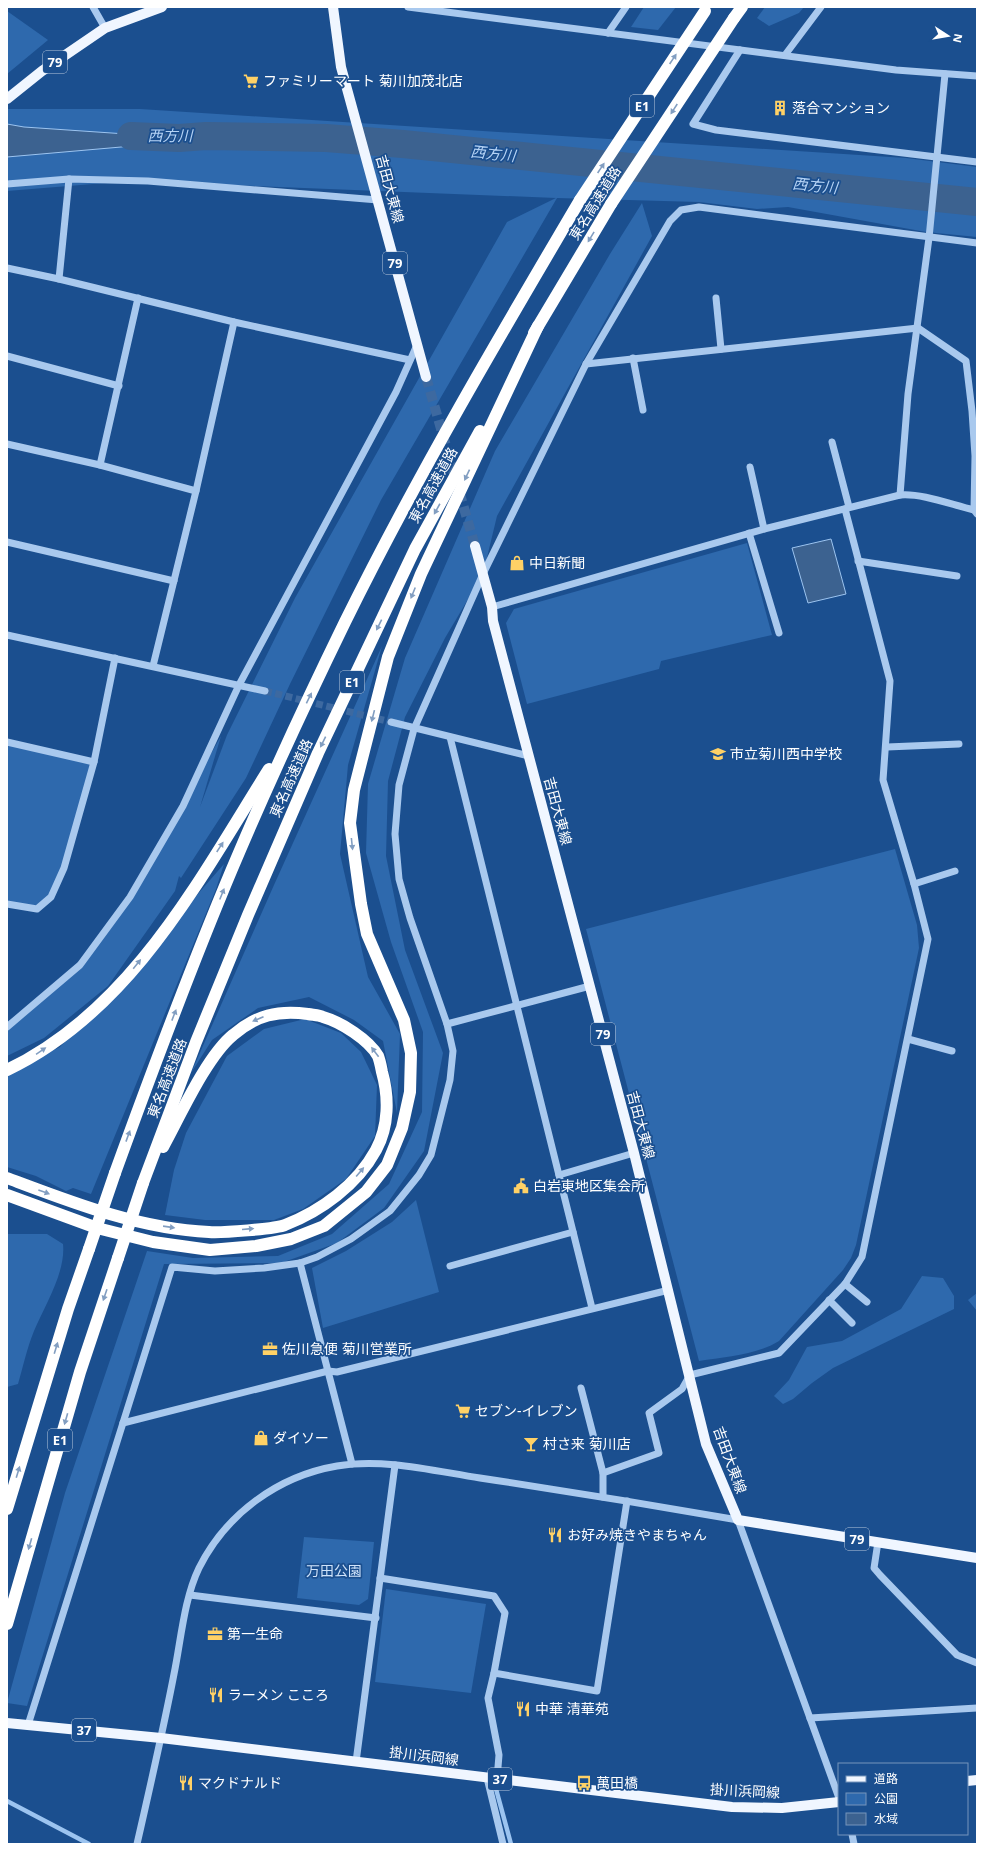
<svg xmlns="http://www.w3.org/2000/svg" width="984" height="1851" viewBox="0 0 984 1851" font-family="'Noto Sans','Noto Sans JP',sans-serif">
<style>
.green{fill:#2e69ad}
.water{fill:#3c6290;stroke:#9cc4f0}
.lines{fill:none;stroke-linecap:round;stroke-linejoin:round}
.stream{stroke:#9cc4f0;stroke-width:4.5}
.river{stroke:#3c6290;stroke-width:28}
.minor-tunnel{stroke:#3d69a0;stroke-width:7;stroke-dasharray:7 3.5;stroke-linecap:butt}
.major-tunnel{stroke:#3d69a0;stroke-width:10;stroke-dasharray:10 5;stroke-linecap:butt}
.minor{stroke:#a9c9ee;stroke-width:7}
.major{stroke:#f0f6ff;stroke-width:10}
.highway{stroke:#fff;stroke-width:12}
.highway-bridge{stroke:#fff;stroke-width:12}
.oneway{fill:#829ec1}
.labels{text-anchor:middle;stroke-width:3.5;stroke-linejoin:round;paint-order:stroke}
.shield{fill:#1b4f8f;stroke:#bbcadd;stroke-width:1}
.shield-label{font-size:13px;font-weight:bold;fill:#fff}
.poi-label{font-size:14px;fill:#fff;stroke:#1b4f8f;text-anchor:start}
.street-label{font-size:14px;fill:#fff;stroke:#1b4f8f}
.park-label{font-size:14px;fill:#cfe3fa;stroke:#1b4f8f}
.water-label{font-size:15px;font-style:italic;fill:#b5d3f5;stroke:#1b4f8f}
</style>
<rect width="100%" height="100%" fill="#1b4f8f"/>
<g class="green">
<path d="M644,7h32l-18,23 -27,-3z"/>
<path d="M765,7h39l-5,6 -30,13 -12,-8z"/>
<path d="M7,11l41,29 -41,34z"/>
<path d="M7,109h133l766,49 71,9v70l-51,-5 -138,-25 -31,2 -58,-7 -142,-4 -176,302 -91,184 -44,94 -65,100 -2,-2 -4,15 -67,95 -64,52 -37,18v-28l62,-53 70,-94 82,-145 -21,71 27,-72 68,-137 212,-376 49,-24 -426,-17 -123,10z"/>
<path d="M642,203l10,33 -155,280 -14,58 -38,64 -40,79 -17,64 -2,75 19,94 38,103 -19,98 -40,57 -47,35 -56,20 -117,1 -137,442 -20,-3 58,-210 82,-242 46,7 85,-2 54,-22 57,-50 33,-72 1,-80 -32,-90 -25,-89 2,-69 37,-126 90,-207 115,-197z"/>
<path d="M747,543l25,92 -111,26 -2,8 -132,35 -21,-81 8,-14z"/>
<path d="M382,646l-34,119 -8,89 28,123 32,57 -3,79 -14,-72 -29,-21 -45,-23 -51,11 -46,32 -21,33 83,-188z"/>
<path d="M7,744l87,18 -30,106 -13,29 -14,12 -30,-5z"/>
<path d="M895,849l22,76 2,23 -63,297 -5,13 -8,12 -64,71c-22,14 -54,16 -80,20l-113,-432z"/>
<path d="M224,864l-8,25 -125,305 -18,-6 -7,3 -30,-15 -29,-9v-95l53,-25 69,-74z"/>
<path d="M305,1019l36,14 20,19 16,33 -2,51 -29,43 -43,30 -29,11h-69l-40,-5 9,-45 12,-37 41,-77 37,-27z"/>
<path d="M416,1200l23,92 -116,36 -11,-60 34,-17 46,-29z"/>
<path d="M7,1234h40l16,10c3,28 -18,61 -29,87 -7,17 -11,36 -16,53l-11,3z"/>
<path d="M922,1276l21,2 11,18v13l-121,59 -21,15 -19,16 -10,5 -9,-8 15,-16 18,-33 35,-6 59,-32z"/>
<path d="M977,1293v18l-9,-11z"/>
<path d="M304,1537l70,5 -6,57 -9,6 -62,-7z"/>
<path d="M386,1589l100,15 -15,89 -96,-11z"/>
</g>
<g class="water">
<path d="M7,124l17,3 146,10 -26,8 -137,12z"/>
<path d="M831,539l15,55 -38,9 -16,-55z"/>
</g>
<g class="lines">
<g class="stream">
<path d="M496,1789l15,55"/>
<path d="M7,1801l82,43"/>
</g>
<path class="river" d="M131,136l48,2 27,-2 120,2 77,6 574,58"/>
<path class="minor-tunnel" d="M265,691l126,31"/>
<path class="major-tunnel" d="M426,377l49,169"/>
<g class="minor">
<path d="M93,7l12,21"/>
<path d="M408,7l488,63 81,6"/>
<path d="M608,33l18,-26"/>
<path d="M740,50l-47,74 23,6 261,32"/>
<path d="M785,55l36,-48"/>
<path d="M7,184l62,-5 79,2 230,19"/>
<path d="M7,268l52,11 175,43 176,38"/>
<path d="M59,279l10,-100"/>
<path d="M716,298l5,51"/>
<path d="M7,356l112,30"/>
<path d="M633,358l10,52"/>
<path d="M586,364l332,-36 48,33 6,50 3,45 -1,54"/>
<path d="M832,442l17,65"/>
<path d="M7,444l93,21 96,26"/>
<path d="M100,465l38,-167"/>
<path d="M750,467l14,62"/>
<path d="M900,495l8,-101 21,-156 16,-164"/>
<path d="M749,533l30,100"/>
<path d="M7,542l167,39"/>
<path d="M858,561l99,15"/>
<path d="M492,607l272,-78 136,-34c22,-2 52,10 74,15l3,4"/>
<path d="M7,635l258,56"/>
<path d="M153,666l43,-175 38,-169"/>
<path d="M391,722l138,34"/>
<path d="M450,737l142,571"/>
<path d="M7,742l87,20"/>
<path d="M887,747l72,-3"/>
<path d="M914,884l41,-13"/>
<path d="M7,904l30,5 14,-12 13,-29 30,-106 21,-104"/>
<path d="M447,1024l143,-38"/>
<path d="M7,1027l73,-62 50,-68 53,-91 56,-121 157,-293 21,-47"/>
<path d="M908,1039l44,12"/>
<path d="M559,1175l75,-22"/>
<path d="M300,1263l52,201"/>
<path d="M450,1266l123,-34"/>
<path d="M845,1284l22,18"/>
<path d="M829,1300l23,23"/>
<path d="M581,1388l22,85"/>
<path d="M123,1423l205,-52 9,1 332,-82"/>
<path d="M603,1497v-24l56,-20 -10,-40 33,-24 8,-14 89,-22 66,-69 17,-27 66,-318 -14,-55 -31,-104 7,-99 -45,-172"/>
<path d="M878,1542l-4,26 6,7 77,80 20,8"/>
<path d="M380,1578l114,18 11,17 -11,60 103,18 30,-190"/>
<path d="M190,1595l186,23"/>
<path d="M494,1673l-6,25 11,57 -2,24"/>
<path d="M810,1718l167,-10"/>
<path d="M28,1725l144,-458 43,4 49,-3 36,-5 17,-6 34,-18 39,-28 29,-36 12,-20 19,-75 3,-29 -6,-27 -37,-106 -11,-39 -4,-45 4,-49 15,-56 69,-155 103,-210 84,-143 11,-11 18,-3 278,36"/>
<path d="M356,1762l39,-297"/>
<path d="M487,1778l16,66"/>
<path d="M852,1834l2,10"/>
<path d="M137,1844c13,-57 26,-113 37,-170 7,-34 10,-75 25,-106 27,-54 79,-92 138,-102 47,-8 97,5 143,12 86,13 172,27 258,42l101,278"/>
</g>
<g class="major">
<path d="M333,7l8,60 85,310"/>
<path d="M7,99l35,-28 63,-43 57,-21"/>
<path d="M475,546l17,61 1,14 141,532 72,291 32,76 239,38"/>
<path d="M7,1723l154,15 571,69 50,1 57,-6"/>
<path d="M967,1781l10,-1"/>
</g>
<g class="highway">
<path d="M734,18l8,-11"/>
<path d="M534,333l77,-129"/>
<path d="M7,1070c124,-59 192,-190 262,-301"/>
<path d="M115,1173c37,-102 75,-204 117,-304 35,-83 73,-165 113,-247 71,-144 153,-283 235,-422"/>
<path d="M7,1178c64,24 132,51 202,54 11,1 67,-3 76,-7 36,-14 72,-40 91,-75 13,-24 13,-53 6,-78 -1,-5 -2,-11 -4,-16 -9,-16 -37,-34 -55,-39 -4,-2 -10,-2 -15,-3 -30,-4 -52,1 -75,21 -26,21 -53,81 -70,112"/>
<path d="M143,1183l53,-141 52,-127 70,-162 97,-204 65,-118"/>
<path d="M7,1195l90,33 56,14 57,8 46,-4 35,-7 33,-13 42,-34 21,-27 15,-37 8,-36 1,-39 -7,-33 -37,-86 -6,-30 -11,-81 4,-33 34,-133 33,-83 117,-248"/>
<path d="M7,1509l61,-200 21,-60"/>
<path d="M7,1624l73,-252 38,-114"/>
</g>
<g class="highway-bridge">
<path d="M580,200l125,-189"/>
<path d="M611,204l123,-186"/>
<path d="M89,1249l26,-76"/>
<path d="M118,1258l25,-75"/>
</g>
</g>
<defs><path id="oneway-solid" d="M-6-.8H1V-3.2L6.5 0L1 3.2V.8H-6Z"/></defs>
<g class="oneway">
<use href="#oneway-solid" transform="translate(673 59) rotate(-56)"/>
<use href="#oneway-solid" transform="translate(674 109) rotate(123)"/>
<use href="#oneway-solid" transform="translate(601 168) rotate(-56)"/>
<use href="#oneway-solid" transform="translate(591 237) rotate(121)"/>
<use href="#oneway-solid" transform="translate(467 475) rotate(115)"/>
<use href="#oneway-solid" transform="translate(437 509) rotate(119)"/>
<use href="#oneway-solid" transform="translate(413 593) rotate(112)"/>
<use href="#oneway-solid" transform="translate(379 625) rotate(116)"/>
<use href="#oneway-solid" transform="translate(309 698) rotate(-64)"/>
<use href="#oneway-solid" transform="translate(373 716) rotate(104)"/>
<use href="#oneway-solid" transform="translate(323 742) rotate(116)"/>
<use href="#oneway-solid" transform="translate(352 844) rotate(84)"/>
<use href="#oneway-solid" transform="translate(220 847) rotate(-57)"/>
<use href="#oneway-solid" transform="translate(222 894) rotate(-68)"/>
<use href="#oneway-solid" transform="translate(137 964) rotate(-51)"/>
<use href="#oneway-solid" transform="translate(174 1015) rotate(-69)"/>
<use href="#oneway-solid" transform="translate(258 1019) rotate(157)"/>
<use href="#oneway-solid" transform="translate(41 1051) rotate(-34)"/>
<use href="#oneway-solid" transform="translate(375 1052) rotate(-127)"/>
<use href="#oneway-solid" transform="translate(128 1136) rotate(-70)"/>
<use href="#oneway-solid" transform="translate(360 1172) rotate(-50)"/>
<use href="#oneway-solid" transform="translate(44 1192) rotate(20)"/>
<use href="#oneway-solid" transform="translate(169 1227) rotate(8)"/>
<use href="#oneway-solid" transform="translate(248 1229) rotate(-5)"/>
<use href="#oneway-solid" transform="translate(105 1295) rotate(109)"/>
<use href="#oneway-solid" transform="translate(56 1348) rotate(-73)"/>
<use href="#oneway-solid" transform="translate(66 1419) rotate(106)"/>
<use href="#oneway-solid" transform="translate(18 1472) rotate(-73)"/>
<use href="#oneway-solid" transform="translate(30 1544) rotate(106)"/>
</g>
<defs>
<g id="supermarket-bare" transform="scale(1.2)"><path d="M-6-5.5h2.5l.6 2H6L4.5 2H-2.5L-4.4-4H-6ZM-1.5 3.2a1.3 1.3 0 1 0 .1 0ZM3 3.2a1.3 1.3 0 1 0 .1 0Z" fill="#ffd166" stroke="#1b4f8f" stroke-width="2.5" paint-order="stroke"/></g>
<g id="building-bare" transform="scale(1.2)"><path d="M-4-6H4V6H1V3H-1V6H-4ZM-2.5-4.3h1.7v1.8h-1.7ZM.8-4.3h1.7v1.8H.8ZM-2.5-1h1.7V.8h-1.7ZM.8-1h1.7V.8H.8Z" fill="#ffd166" stroke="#1b4f8f" stroke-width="2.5" paint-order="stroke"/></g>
<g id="shop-bare" transform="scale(1.2)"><path d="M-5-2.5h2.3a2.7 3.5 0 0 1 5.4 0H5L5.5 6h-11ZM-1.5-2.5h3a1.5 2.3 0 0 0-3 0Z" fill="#ffd166" stroke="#1b4f8f" stroke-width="2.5" paint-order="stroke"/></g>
<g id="school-bare" transform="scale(1.2)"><path d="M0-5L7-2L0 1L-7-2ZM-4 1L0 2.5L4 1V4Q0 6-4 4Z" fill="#ffd166" stroke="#1b4f8f" stroke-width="2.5" paint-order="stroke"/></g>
<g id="civic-bare" transform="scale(1.2)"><path d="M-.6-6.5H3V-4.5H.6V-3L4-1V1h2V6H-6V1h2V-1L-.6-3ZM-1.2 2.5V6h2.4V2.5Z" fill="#ffd166" stroke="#1b4f8f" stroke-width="2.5" paint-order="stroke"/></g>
<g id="office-bare" transform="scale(1.2)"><path d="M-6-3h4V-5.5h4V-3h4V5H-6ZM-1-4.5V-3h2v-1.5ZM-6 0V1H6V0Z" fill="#ffd166" stroke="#1b4f8f" stroke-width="2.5" paint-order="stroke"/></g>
<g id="bar-bare" transform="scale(1.2)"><path d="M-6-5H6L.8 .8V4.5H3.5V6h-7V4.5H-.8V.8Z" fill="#ffd166" stroke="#1b4f8f" stroke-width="2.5" paint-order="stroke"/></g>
<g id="restaurant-bare" transform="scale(1.2)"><path d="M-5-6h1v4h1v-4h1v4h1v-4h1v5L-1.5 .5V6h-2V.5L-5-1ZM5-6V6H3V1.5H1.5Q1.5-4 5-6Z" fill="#ffd166" stroke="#1b4f8f" stroke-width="2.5" paint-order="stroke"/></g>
<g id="bus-bare" transform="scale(1.2)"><path d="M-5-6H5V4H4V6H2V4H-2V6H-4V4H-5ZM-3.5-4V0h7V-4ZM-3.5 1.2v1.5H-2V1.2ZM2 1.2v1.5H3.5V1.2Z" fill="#ffd166" stroke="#1b4f8f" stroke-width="2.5" paint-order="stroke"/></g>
</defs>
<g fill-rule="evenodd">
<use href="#supermarket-bare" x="251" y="81"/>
<use href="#building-bare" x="780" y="108"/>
<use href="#shop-bare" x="517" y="563"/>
<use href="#school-bare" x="718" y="754"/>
<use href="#civic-bare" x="521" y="1186"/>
<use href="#office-bare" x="270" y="1349"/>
<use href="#supermarket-bare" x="463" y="1411"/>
<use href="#shop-bare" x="261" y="1438"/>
<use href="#bar-bare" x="531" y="1444"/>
<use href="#restaurant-bare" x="555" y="1535"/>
<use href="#office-bare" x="215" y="1634"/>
<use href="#restaurant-bare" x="216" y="1695"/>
<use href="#restaurant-bare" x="523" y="1709"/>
<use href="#restaurant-bare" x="186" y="1783"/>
<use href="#bus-bare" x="584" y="1783"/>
</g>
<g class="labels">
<g class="shield">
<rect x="43" y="51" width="24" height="22" rx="3"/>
<rect x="630" y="95" width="24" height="22" rx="3"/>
<rect x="383" y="252" width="24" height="22" rx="3"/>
<rect x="340" y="671" width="24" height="22" rx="3"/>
<rect x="591" y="1023" width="24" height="22" rx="3"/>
<rect x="48" y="1429" width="24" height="22" rx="3"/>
<rect x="845" y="1528" width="24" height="22" rx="3"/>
<rect x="72" y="1719" width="24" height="22" rx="3"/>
<rect x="488" y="1768" width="24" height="22" rx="3"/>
</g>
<g class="shield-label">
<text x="55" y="67">79</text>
<text x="642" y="111">E1</text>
<text x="395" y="268">79</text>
<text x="352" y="687">E1</text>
<text x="603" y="1039">79</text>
<text x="60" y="1445">E1</text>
<text x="857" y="1544">79</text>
<text x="84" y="1735">37</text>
<text x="500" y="1784">37</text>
</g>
<g class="poi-label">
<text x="263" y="86">ファミリーマート 菊川加茂北店</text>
<text x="792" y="113">落合マンション</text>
<text x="529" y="568">中日新聞</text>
<text x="730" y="759">市立菊川西中学校</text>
<text x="533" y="1191">白岩東地区集会所</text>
<text x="282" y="1354">佐川急便 菊川営業所</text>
<text x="475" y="1416">セブン-イレブン</text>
<text x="273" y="1443">ダイソー</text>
<text x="543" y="1449">村さ来 菊川店</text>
<text x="567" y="1540">お好み焼きやまちゃん</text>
<text x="227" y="1639">第一生命</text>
<text x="228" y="1700">ラーメン こころ</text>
<text x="535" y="1714">中華 清華苑</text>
<text x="198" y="1788">マクドナルド</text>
<text x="596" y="1788">萬田橋</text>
</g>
<g class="street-label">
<text transform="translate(390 189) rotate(75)" y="5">吉田大東線</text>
<text transform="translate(595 203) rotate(-58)" y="5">東名高速道路</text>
<text transform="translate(433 485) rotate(-61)" y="5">東名高速道路</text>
<text transform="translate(291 778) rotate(-66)" y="5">東名高速道路</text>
<text transform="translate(558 811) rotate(75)" y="5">吉田大東線</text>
<text transform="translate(167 1078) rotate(-69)" y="5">東名高速道路</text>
<text transform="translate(641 1125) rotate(75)" y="5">吉田大東線</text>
<text transform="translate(730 1460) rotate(70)" y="5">吉田大東線</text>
<text transform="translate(424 1756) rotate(7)" y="5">掛川浜岡線</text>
<text transform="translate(745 1791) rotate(3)" y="5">掛川浜岡線</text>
</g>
<g class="park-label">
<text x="334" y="1576">万田公園</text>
</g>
<g class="water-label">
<text x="170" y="141">西方川</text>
<text transform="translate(493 154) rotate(6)" y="5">西方川</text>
<text transform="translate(815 186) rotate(6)" y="5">西方川</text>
</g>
</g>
<rect width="984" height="1851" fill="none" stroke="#ffffff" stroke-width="16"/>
<rect x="838" y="1763" width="130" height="72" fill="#1b4f8f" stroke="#7695bc"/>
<rect x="846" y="1776" width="20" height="6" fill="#f0f6ff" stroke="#7695bc"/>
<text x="874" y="1783" font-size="12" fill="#ffffff">道路</text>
<rect x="846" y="1793" width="20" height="12" fill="#2e69ad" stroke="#7695bc"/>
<text x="874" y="1803" font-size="12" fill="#ffffff">公園</text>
<rect x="846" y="1813" width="20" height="12" fill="#3c6290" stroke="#7695bc"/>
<text x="874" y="1823" font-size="12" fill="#ffffff">水域</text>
<g transform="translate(948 36) rotate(102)" stroke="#1b4f8f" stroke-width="3" paint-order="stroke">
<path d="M0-3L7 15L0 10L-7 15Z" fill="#ffffff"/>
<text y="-6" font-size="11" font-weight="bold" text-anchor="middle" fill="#ffffff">N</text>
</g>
</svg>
